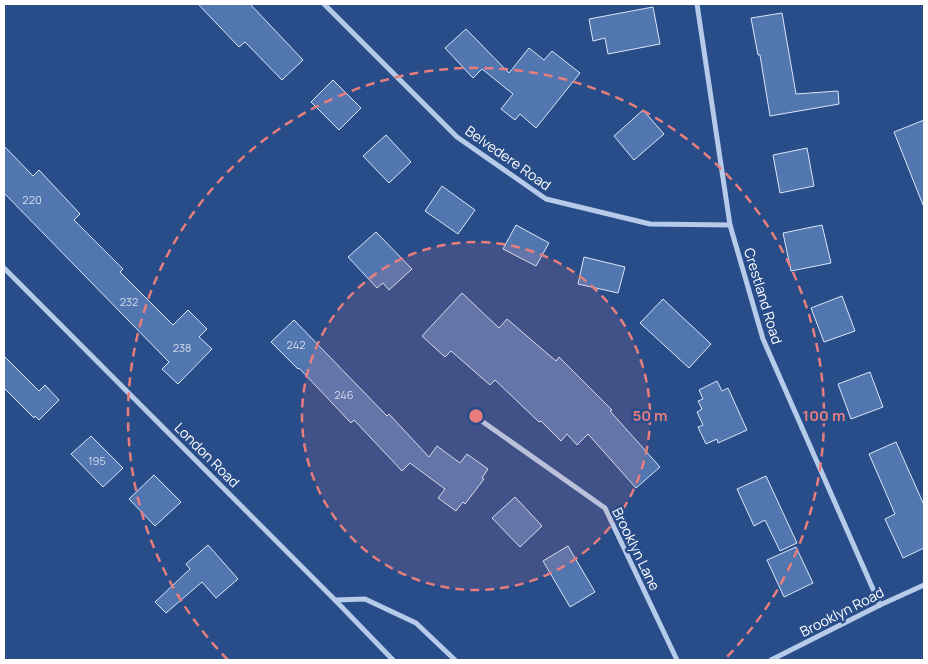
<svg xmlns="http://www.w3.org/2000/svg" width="928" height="664" viewBox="0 0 928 664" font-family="Manrope,sans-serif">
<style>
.building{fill:#5276b0;stroke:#dae6f7}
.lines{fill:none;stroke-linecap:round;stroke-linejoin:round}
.street{stroke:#b6cae9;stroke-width:5}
.ring{fill:none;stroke:#e67e7e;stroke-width:2.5;stroke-dasharray:9 6}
.labels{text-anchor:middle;stroke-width:5;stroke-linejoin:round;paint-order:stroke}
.number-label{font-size:11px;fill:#d4ddeb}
.street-label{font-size:14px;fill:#fff;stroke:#294d89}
.centre{fill:#e67e7e;stroke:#294d89;stroke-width:2.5}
.ring-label{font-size:15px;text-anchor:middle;font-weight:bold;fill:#e67e7e;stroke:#294d89;stroke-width:5;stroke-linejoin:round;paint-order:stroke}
</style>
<rect width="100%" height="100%" fill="#294d89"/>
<g class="building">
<path d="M198,4h52l53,56 -21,20 -37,-38 -6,5z"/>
<path d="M653,7l7,37 -52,10 -3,-16 -12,3 -4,-22z"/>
<path d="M782,13l14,81 42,-3 1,13 -69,12 -10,-61h-2l-7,-37z"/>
<path d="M466,29l43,44 20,-25 15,12 8,-9 28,22 -44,55 -16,-14 -5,6 -14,-11 12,-15 -31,-25 -9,9 -28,-30z"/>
<path d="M333,80l28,28 -22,22 -28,-28z"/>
<path d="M643,110l21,24 -30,26 -20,-24z"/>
<path d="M924,120v85h-1l-29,-73z"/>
<path d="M386,135l25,27 -22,21 -26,-27z"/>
<path d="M4,146l29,30 6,-6 41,44 -6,6 49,49 -3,3 53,53 15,-15 19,19 -8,8 13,12 -34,35 -16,-15 7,-7 -165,-169z"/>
<path d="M807,148l7,38 -34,7 -7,-38z"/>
<path d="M442,186l33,24 -17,24 -33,-23z"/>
<path d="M516,225l33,18 -13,23 -33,-17z"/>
<path d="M822,225l9,38 -40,8 -8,-38z"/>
<path d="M376,232l36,37 -23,21 -6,-7 -6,5 -29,-31z"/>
<path d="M584,257l41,10 -7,26 -40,-9z"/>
<path d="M462,293l37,35 8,-9 49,42 3,-4 53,53 -2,1 50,56 -24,21 -48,-54 -11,11 -10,-11 -6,7 -20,-20 -2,1 -44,-42 -5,5 -39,-34 -6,6 -23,-21z"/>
<path d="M842,296l13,35 -31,11 -13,-34z"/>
<path d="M663,299l48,45 -22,24 -49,-45z"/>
<path d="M294,320l93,96 2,-2 40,43 8,-11 23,17 7,-9 21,15 -6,9 2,1 -19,25 -2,-2 -7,9 -18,-13 7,-9 -35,-26 -8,8 -48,-51 -3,3 -52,-55 -1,1 -27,-27z"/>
<path d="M4,356l35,35 6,-6 14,15 -20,20 -4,-4 -1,2 -30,-30z"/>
<path d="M870,372l13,35 -32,12 -13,-35z"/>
<path d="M717,381l5,10 6,-3 19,42 -29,13 -1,-4 -11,5 -8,-17 5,-2 -6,-13 5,-3 -4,-8 5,-2 -4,-9z"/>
<path d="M91,436l32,32 -20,19 -32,-33z"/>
<path d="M896,442l28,63v43l-21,10 -18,-39 10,-5 -26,-60z"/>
<path d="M154,475l27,27 -26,24 -26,-27z"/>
<path d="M766,476l31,67 -17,8 -15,-31 -11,6 -17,-37z"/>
<path d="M515,497l27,29 -22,21 -28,-29z"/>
<path d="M208,545l30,34 -22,19 -14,-16 -36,31 -11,-11 35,-33 -4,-5z"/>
<path d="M568,546l27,46 -25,15 -27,-46z"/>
<path d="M796,547l17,36 -29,14 -17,-37z"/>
</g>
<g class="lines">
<g class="street">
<path d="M324,4l133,133 89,62 104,25 80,1"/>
<path d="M697,4l33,221 33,114 117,266"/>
<path d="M4,268l331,332 58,60"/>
<path d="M476,417l129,91 72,152"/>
<path d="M335,600l30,-1 51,24 39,37"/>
<path d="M771,660l109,-55 44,-20"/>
</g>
</g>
<circle cx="476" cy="416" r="174" fill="#e67e7e" fill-opacity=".12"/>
<g class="ring">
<circle cx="476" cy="416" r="174"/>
<path d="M228 660A348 348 0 1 1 724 660"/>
</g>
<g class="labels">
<g class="number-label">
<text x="32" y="204">220</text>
<text x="129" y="306">232</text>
<text x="296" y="349">242</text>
<text x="182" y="352">238</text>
<text x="344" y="399">246</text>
<text x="97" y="465">195</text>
</g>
<g class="street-label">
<text transform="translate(508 158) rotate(35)" y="5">Belvedere Road</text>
<text transform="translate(763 296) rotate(73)" y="5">Crestland Road</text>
<text transform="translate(207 455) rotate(45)" y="5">London Road</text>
<text transform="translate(636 549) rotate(64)" y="5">Brooklyn Lane</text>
<text transform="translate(842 612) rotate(-27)" y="5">Brooklyn Road</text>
</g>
</g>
<circle cx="476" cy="416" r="8" class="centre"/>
<g class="ring-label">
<text x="650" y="421">50 m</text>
<text x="824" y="421">100 m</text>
</g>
<rect width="928" height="664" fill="none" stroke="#ffffff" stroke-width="10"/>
</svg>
